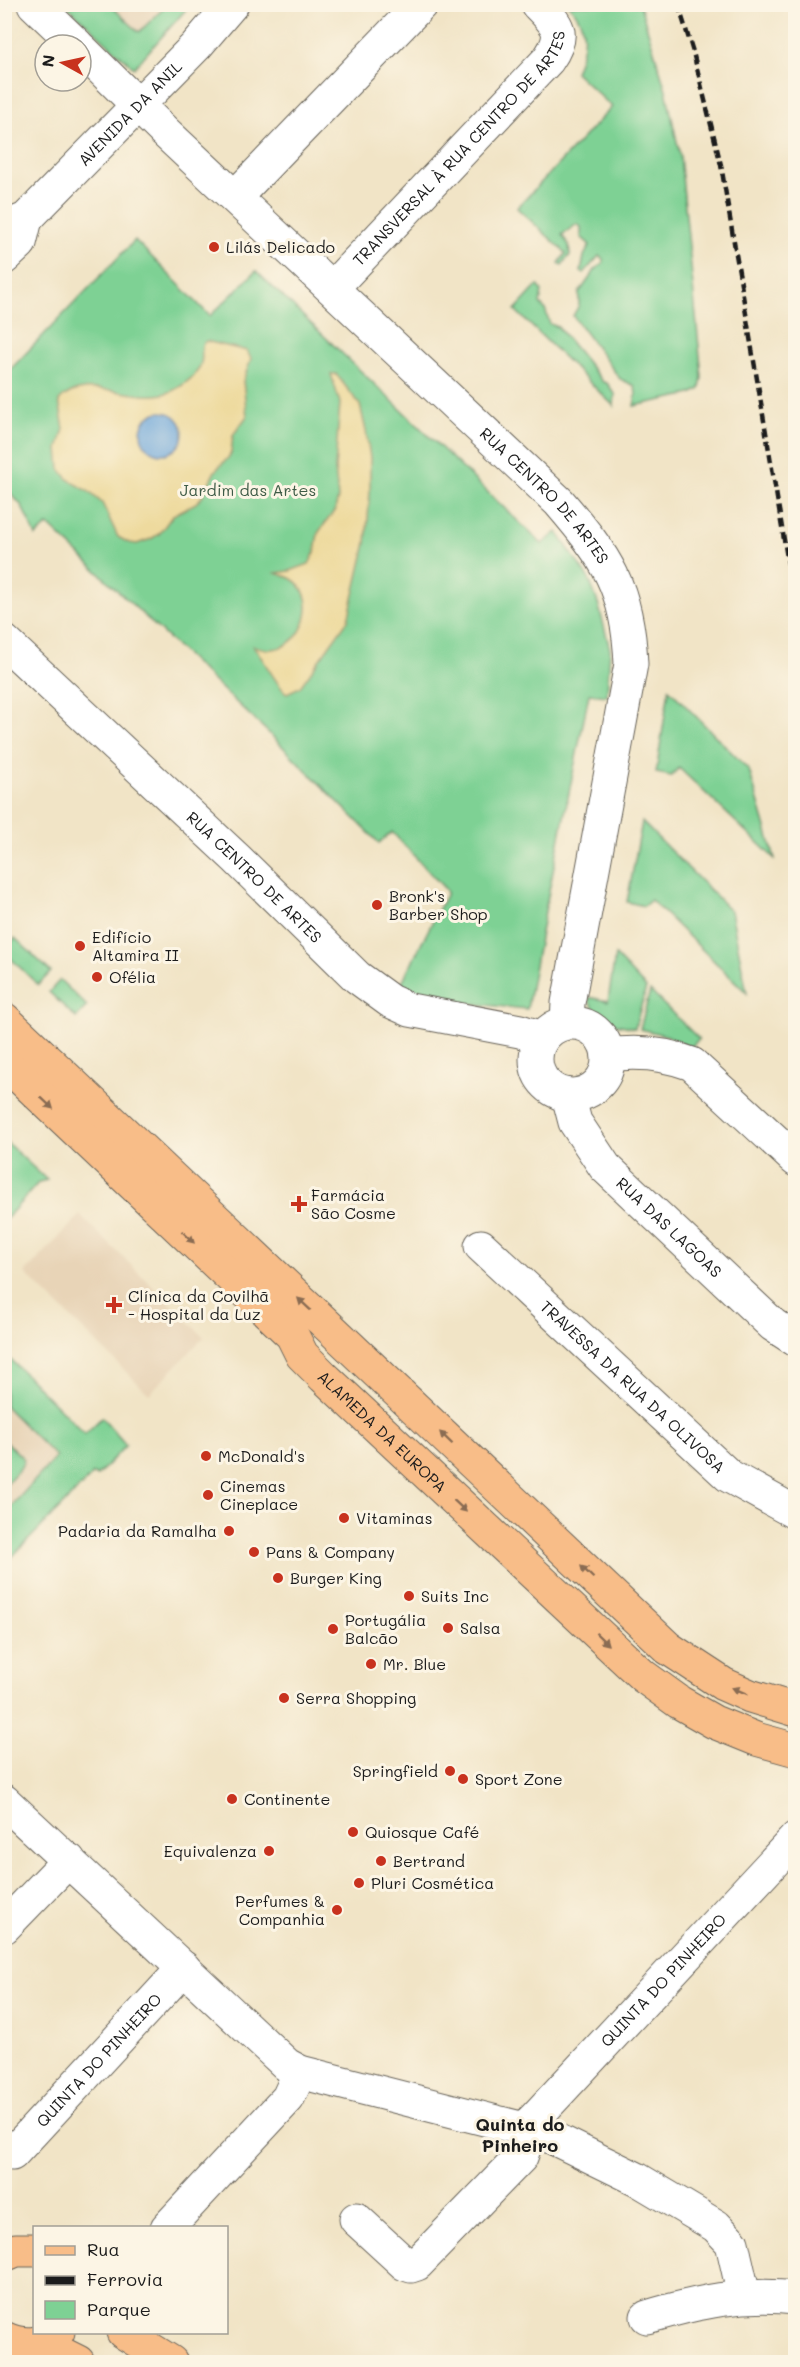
<svg xmlns="http://www.w3.org/2000/svg" width="800" height="2367" viewBox="0 0 800 2367" font-family="Mali,sans-serif">
<style>
.built{fill:#e8d4b7}
.green{fill:#7ed194;stroke:#4d7658;stroke-width:1.5}
.sand{fill:#eeda9e;stroke:#857b5d;stroke-width:1.5}
.water{fill:#6aa5da;stroke:#43607b;stroke-width:1.5}
.lines{fill:none;stroke-linecap:round;stroke-linejoin:round}
.minor-casing{stroke:#676258;stroke-width:35}
.major-casing{stroke:#676258;stroke-width:35}
.minor{stroke:#fff;stroke-width:33}
.major{stroke:#f8bd88;stroke-width:33}
.rail{stroke:#1c1c1c;stroke-width:4.5;stroke-dasharray:9 4.5;stroke-linecap:butt}
.oneway{fill:#8a6c52}
.poi-dot{fill:#c8321e;stroke:#fcf5e5;stroke-width:2}
.labels{text-anchor:middle;stroke-width:6;stroke-linejoin:round;paint-order:stroke}
.street-label{font-size:16px;fill:#1c1c1c;stroke:#fcf5e5}
.poi-label{font-size:16px;fill:#1c1c1c;stroke:#fcf5e5;text-anchor:start}
.park-label{font-size:16px;fill:#3e5b46;stroke:#fcf5e5}
.neighbourhood-label{font-size:18px;font-weight:bold;fill:#1c1c1c;stroke:#fcf5e5}
</style>
<rect width="100%" height="100%" fill="#fcf5e5"/>
<filter id="ink" filterUnits="userSpaceOnUse"><feTurbulence type="fractalNoise" baseFrequency=".0167" numOctaves="2"/><feDisplacementMap in="SourceGraphic" scale="12" xChannelSelector="R" yChannelSelector="G"/><feConvolveMatrix kernelMatrix="1 2 1 2 8 2 1 2 1" color-interpolation-filters="sRGB"/></filter>
<filter id="wash" filterUnits="userSpaceOnUse"><feTurbulence type="fractalNoise" baseFrequency=".008" numOctaves="4" result="noise"/><feDisplacementMap in="SourceGraphic" scale="24" xChannelSelector="R" yChannelSelector="G"/><feGaussianBlur stdDeviation="1.35" result="paint"/><feColorMatrix in="noise" values="0 0 0 0 0 0 0 0 0 0 0 0 0 0 0 0 0 1.4 0 .05"/><feComposite in="paint" operator="in"/></filter>
<g filter="url(#wash)">
<rect width="100%" height="100%" fill="#f1e4c6"/>
<g class="built">
<path d="M65,5h126l-57,64z"/>
<path d="M80,1215l124,122 -55,57 -124,-121z"/>
<path d="M4,1389l89,85 -88,90h-1z"/>
</g>
<g class="green">
<path d="M66,5h44l29,27 28,-27h23l-56,63z"/>
<path d="M568,5h72l26,85 14,66 22,221 -2,12 -9,5 -57,12 2,-11 -1,-9 -15,-7 -47,-63 6,-11v-12l16,-23 8,-7v-4l-4,-3 -15,17 -3,-1 3,-16 6,-11 -9,-8v-10l-4,-3 -15,11 7,10 1,10 -8,10 -3,-2 7,-10 -49,-45 95,-101 -37,-35c10,-25 15,-47 -7,-67z"/>
<path d="M135,240l75,76 46,-45 286,273 15,-12 32,47 9,24 12,46 -3,47 -18,-2 -44,217 -18,98 -74,-7 -53,-16 47,-93 -1,-3 -54,-58 -13,11 -106,-106 -225,-212 -12,11 -15,-31 -16,-18 -1,-111z"/>
<path d="M538,285l4,6 -2,13 5,5 5,15 8,3 45,55 4,1 8,11 -1,12 -99,-96z"/>
<path d="M669,689l80,81 26,89 -96,-91 -8,8 -15,-3z"/>
<path d="M642,822l89,89 16,82 -96,-93 -7,6 -17,-4z"/>
<path d="M15,938l36,34 -13,13 -33,-32v-4z"/>
<path d="M615,955l31,33 -11,40 -24,-5c-8,-9 -21,-14 -23,-26l20,4z"/>
<path d="M60,980l27,26 -11,12 -27,-26z"/>
<path d="M650,991l49,48 -9,9 -22,-12 -28,-7z"/>
<path d="M5,1141l42,39 -8,2 -34,38z"/>
<path d="M5,1354l80,80 17,-17 24,28 -29,31 -4,-2 -88,90v-51l51,-56 -51,-51z"/>
<path d="M4,1440l20,19 -3,8 -16,18z"/>
</g>
<g class="sand">
<path d="M206,341l41,10 4,8 -8,22 4,35 -14,19 -2,18 -3,5 -13,13 -13,26 -6,6 -23,12 -14,19 -8,5 -14,5 -8,-1 -11,-6 -16,-34 -14,-12 -19,-11 -9,-11 -2,-20 6,-20 -5,-28c27,-30 80,6 113,-10 11,-5 26,-16 29,-28 3,-9 -3,-16 5,-22z"/>
<path d="M331,374h5l24,31 6,26 4,27v34l-4,51 -18,77 -48,67 -13,6c-7,-2 -25,-37 -34,-47 6,1 13,4 19,3 33,-2 50,-54 18,-71 -4,-2 -9,-3 -14,-5l14,-2 19,-7 6,-12 3,-19 17,-23 3,-12 -3,-30 5,-65z"/>
</g>
<circle class="water" cx="162" cy="433" r="21"/>
</g>
<g filter="url(#ink)">
<g class="lines">
<g class="minor-casing">
<g id="minor">
<path d="M34,4l43,41"/>
<path id="s1" d="M81,49l84,83 394,370c48,56 69,86 72,162l-63,339 -1,20"/>
<path d="M235,197l186,-193"/>
<path id="s2" d="M4,228l22,-9 170,-173 36,-42"/>
<path d="M4,258l16,-15 6,-24"/>
<path id="s3" d="M332,288l216,-228c19,-27 10,-35 -11,-56"/>
<path id="s4" d="M4,641l233,218 120,118 33,24 20,9 110,21 22,7"/>
<circle cx="572" cy="1059" r="36"/>
<path d="M608,1055c29,-4 56,-2 84,9l104,96"/>
<path id="s5" d="M568,1095l7,27 30,45 168,158 23,15"/>
<path id="s6" d="M481,1246l248,230 67,37"/>
<path id="s7" d="M4,1801l283,264 13,7 220,56 6,-1 8,-8 262,-281"/>
<path d="M4,1927l65,-67"/>
<path d="M530,2123l19,13 88,43 79,47 16,17 12,53"/>
<path id="s8" d="M12,2154l172,-186"/>
<path d="M356,2219l49,45 6,2 6,-2 104,-107 5,-14v-16"/>
<path d="M167,2228l121,-130 12,-26"/>
<path d="M647,2317c51,-15 95,-25 149,-19"/>
</g>
</g>
<g class="major-casing">
<g id="major">
<path d="M4,1019l664,629 55,36 27,12 46,14"/>
<path id="s9" d="M4,1062l288,273 10,20 22,22 319,299 36,26 35,20 42,17 40,11"/>
<path d="M4,2255l12,-5h18"/>
<path d="M123,2332l48,30"/>
<path d="M4,2338c18,9 39,8 54,-6"/>
<path d="M40,2343l38,19"/>
</g>
</g>
<use href="#minor" class="minor"/>
<use href="#major" class="major"/>
<path class="rail" d="M678,4l15,48 28,113 75,446"/>
</g>
<defs><path id="oneway-solid" d="M-6-.8H1V-3.2L6.5 0L1 3.2V.8H-6Z" transform="scale(1.5)"/></defs>
<g class="oneway">
<use href="#oneway-solid" transform="translate(47 1103) rotate(43)"/>
<use href="#oneway-solid" transform="translate(188 1237) rotate(44)"/>
<use href="#oneway-solid" transform="translate(304 1304) rotate(-137)"/>
<use href="#oneway-solid" transform="translate(446 1438) rotate(-136)"/>
<use href="#oneway-solid" transform="translate(460 1506) rotate(43)"/>
<use href="#oneway-solid" transform="translate(587 1572) rotate(-136)"/>
<use href="#oneway-solid" transform="translate(602 1639) rotate(44)"/>
<use href="#oneway-solid" transform="translate(740 1691) rotate(-157)"/>
</g>
</g>
<g class="poi-dot">
<circle cx="214" cy="247" r="6"/>
<circle cx="377" cy="905" r="6"/>
<circle cx="80" cy="946" r="6"/>
<circle cx="97" cy="977" r="6"/>
<path d="M296 1195h6v6h6v6h-6v6h-6v-6h-6v-6h6z"/>
<path d="M111 1296h6v6h6v6h-6v6h-6v-6h-6v-6h6z"/>
<circle cx="206" cy="1456" r="6"/>
<circle cx="208" cy="1495" r="6"/>
<circle cx="344" cy="1518" r="6"/>
<circle cx="229" cy="1531" r="6"/>
<circle cx="254" cy="1552" r="6"/>
<circle cx="278" cy="1578" r="6"/>
<circle cx="409" cy="1596" r="6"/>
<circle cx="448" cy="1628" r="6"/>
<circle cx="333" cy="1629" r="6"/>
<circle cx="371" cy="1664" r="6"/>
<circle cx="284" cy="1698" r="6"/>
<circle cx="450" cy="1771" r="6"/>
<circle cx="463" cy="1779" r="6"/>
<circle cx="232" cy="1799" r="6"/>
<circle cx="353" cy="1832" r="6"/>
<circle cx="269" cy="1851" r="6"/>
<circle cx="381" cy="1861" r="6"/>
<circle cx="359" cy="1883" r="6"/>
<circle cx="337" cy="1910" r="6"/>
</g>
<g class="labels">
<g class="street-label">
<text dy="6" stroke="none"><textPath href="#s2" startOffset="172">AVENIDA DA ANIL</textPath></text>
<text dy="6" stroke="none"><textPath href="#s3" startOffset="190">TRANSVERSAL À RUA CENTRO DE ARTES</textPath></text>
<text dy="6" stroke="none"><textPath href="#s1" startOffset="644">RUA CENTRO DE ARTES</textPath></text>
<text dy="6" stroke="none"><textPath href="#s4" startOffset="344">RUA CENTRO DE ARTES</textPath></text>
<text dy="6" stroke="none"><textPath href="#s5" startOffset="170">RUA DAS LAGOAS</textPath></text>
<text dy="6" stroke="none"><textPath href="#s6" startOffset="207">TRAVESSA DA RUA DA OLIVOSA</textPath></text>
<text dy="6" stroke="none"><textPath href="#s9" startOffset="530">ALAMEDA DA EUROPA</textPath></text>
<text dy="6" stroke="none"><textPath href="#s7" startOffset="836">QUINTA DO PINHEIRO</textPath></text>
<text dy="6" stroke="none"><textPath href="#s8" startOffset="128">QUINTA DO PINHEIRO</textPath></text>
</g>
<g class="poi-label">
<text x="226" y="253">Lilás Delicado</text>
<text x="389" y="902">Bronk's<tspan x="389" dy="18">Barber Shop</tspan></text>
<text x="92" y="943">Edifício<tspan x="92" dy="18">Altamira II</tspan></text>
<text x="109" y="983">Ofélia</text>
<text x="311" y="1201">Farmácia<tspan x="311" dy="18">São Cosme</tspan></text>
<text x="128" y="1302">Clínica da Covilhã<tspan x="128" dy="18">- Hospital da Luz</tspan></text>
<text x="218" y="1462">McDonald's</text>
<text x="220" y="1492">Cinemas<tspan x="220" dy="18">Cineplace</tspan></text>
<text x="356" y="1524">Vitaminas</text>
<text x="217" y="1537" text-anchor="end">Padaria da Ramalha</text>
<text x="266" y="1558">Pans &amp; Company</text>
<text x="290" y="1584">Burger King</text>
<text x="421" y="1602">Suits Inc</text>
<text x="345" y="1626">Portugália<tspan x="345" dy="18">Balcão</tspan></text>
<text x="460" y="1634">Salsa</text>
<text x="383" y="1670">Mr. Blue</text>
<text x="296" y="1704">Serra Shopping</text>
<text x="438" y="1777" text-anchor="end">Springfield</text>
<text x="475" y="1785">Sport Zone</text>
<text x="244" y="1805">Continente</text>
<text x="365" y="1838">Quiosque Café</text>
<text x="257" y="1857" text-anchor="end">Equivalenza</text>
<text x="393" y="1867">Bertrand</text>
<text x="371" y="1889">Pluri Cosmética</text>
<text x="325" y="1907" text-anchor="end">Perfumes &amp;<tspan x="325" dy="18">Companhia</tspan></text>
</g>
<g class="park-label">
<text x="248" y="496">Jardim das Artes</text>
</g>
<g class="neighbourhood-label">
<text x="520" y="2131">Quinta do<tspan x="520" dy="21">Pinheiro</tspan></text>
</g>
</g>
<rect width="800" height="2367" fill="none" stroke="#fcf5e5" stroke-width="24"/>
<rect x="33" y="2226" width="195" height="108" fill="#fcf5e5" stroke="#a29e95" stroke-width="1.5"/>
<rect x="45" y="2246" width="30" height="9" fill="#f8bd88" stroke="#a29e95" stroke-width="1.5"/>
<text x="87" y="2256" font-size="18" fill="#1c1c1c">Rua</text>
<rect x="45" y="2276" width="30" height="9" fill="#1c1c1c" stroke="#a29e95" stroke-width="1.5"/>
<text x="87" y="2286" font-size="18" fill="#1c1c1c">Ferrovia</text>
<rect x="45" y="2301" width="30" height="18" fill="#7ed194" stroke="#a29e95" stroke-width="1.5"/>
<text x="87" y="2316" font-size="18" fill="#1c1c1c">Parque</text>
<g transform="translate(63 63) rotate(278)"><circle r="28" fill="#fcf5e5" stroke="#a29e95" stroke-width="1.5"/>
<path d="M0-4.5L10 22L0 15L-10 22Z" fill="#c8321e"/>
<text y="-9" font-size="16" font-weight="bold" text-anchor="middle" fill="#1c1c1c">N</text>
</g>
</svg>
